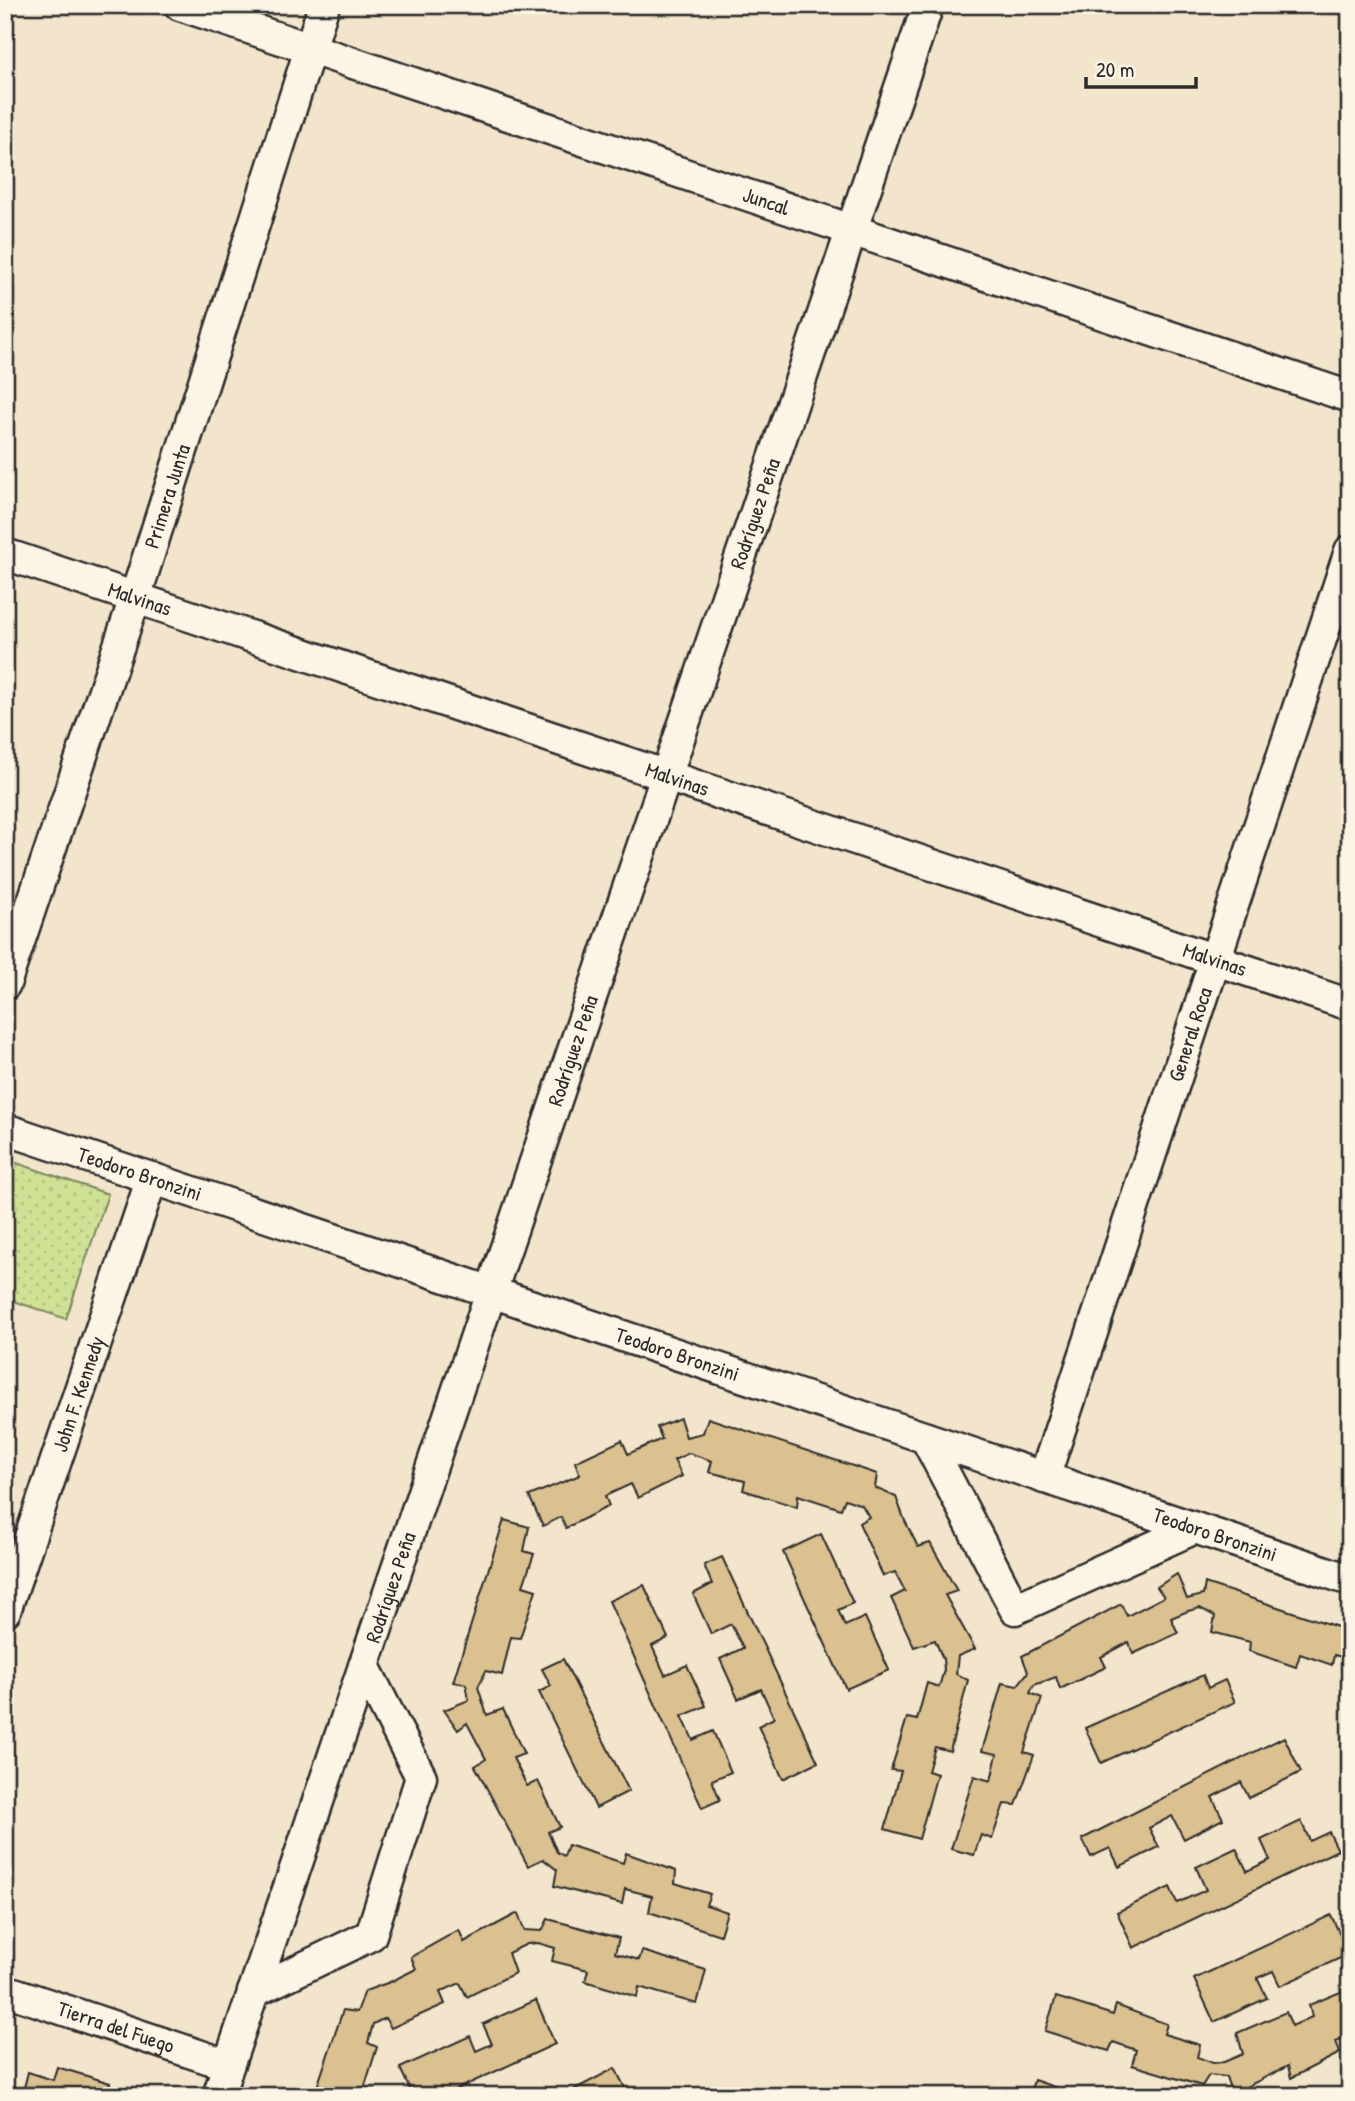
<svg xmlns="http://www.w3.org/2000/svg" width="1355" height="2101" viewBox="0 0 1355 2101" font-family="'Patrick Hand',sans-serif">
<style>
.park{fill:url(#park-dots);stroke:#7c8660;stroke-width:2}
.building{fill:#dbc090;stroke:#2b2b2b;stroke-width:2}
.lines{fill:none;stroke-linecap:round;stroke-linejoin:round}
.street-casing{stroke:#2b2b2b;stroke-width:35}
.street{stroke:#fcf5e5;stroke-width:30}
.labels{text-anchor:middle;stroke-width:7;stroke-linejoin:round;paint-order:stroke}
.street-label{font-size:21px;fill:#2b2b2b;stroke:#fcf5e5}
</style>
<defs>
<pattern id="park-dots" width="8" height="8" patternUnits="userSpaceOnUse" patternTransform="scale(1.75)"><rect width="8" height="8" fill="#cee195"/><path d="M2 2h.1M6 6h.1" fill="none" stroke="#b1c181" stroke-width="1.8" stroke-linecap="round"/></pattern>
</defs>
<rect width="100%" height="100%" fill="#f2e5cc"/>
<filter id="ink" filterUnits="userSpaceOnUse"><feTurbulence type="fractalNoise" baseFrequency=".0143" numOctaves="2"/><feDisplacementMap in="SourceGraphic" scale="14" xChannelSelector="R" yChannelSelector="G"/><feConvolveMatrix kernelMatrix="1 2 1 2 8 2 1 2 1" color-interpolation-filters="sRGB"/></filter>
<g filter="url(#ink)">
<path class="park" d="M5,1159l103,35 -42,125 -61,-21z"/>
<g class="building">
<path d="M680,1418l6,19 17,-4 5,-15 169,56 -2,14 21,9 9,24 13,26 12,-4 27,48 -12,4 30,54 -17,7 -2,18 12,6 -18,71 -15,-4 -7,24 9,3 -18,65 -34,-10 16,-58 -10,-1 16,-52 10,2 10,-37 12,4 5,-17 -1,-11 -8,-19 -21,7 -23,-49 14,-7 -10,-19 -12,4 -24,-53 10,-6 -7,-12 -17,-6 -4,10 -43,-14 -1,12 -54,-17 2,-9 -36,-9 3,-11 -23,-8 -15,7 8,16 -44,22 -7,-14 -26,12 4,10 -43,22 -5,-11 -18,9 -14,-30 51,-21 -5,-13 47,-22 6,14 34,-15 -5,-12z"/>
<path d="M504,1520l25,7 -5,24 10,3 -11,32 13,4 -16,48 -9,-1 -9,38 -16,-4 -8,16 9,28 16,-6 21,45 -11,4 14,28 11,-5 22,46 -12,5 9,20 7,4 4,-11 55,18 3,-10 50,18 -1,12 35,11 -4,11 21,7 -7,23 -71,-23 3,-16 -27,-7 -3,15 -68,-18 3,-16 -14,-11 -15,7 -53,-100 11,-7 -19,-36 -9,7 -14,-20 25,-10 -3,-16 -13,-2z"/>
<path d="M821,1534l32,69 -15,7 7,16 20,-9 24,53 -43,19 -63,-137z"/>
<path d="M722,1557l96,205 -35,17 -25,-53 16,-8 -13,-29 -23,10 -18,-40 23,-11 -12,-24 -20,10 -18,-40 19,-10 -8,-19z"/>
<path d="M1177,1574l10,25 16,-4 2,-12 145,48v28l-16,-4 -2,10 -32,-11 -4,13 -47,-16 1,-9 -38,-10 3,-16 -15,-8 -12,3 -17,7 7,15 -45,21 -4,-12 -28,15 5,10 -46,22 -4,-12 -22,8 -4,8 12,5 -18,54 10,3 -18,50 -12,-1 -12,35 -11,-4 -7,20 -23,-6 23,-73 17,5 6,-27 -15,-3 20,-68 15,3 11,-14 -6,-16 99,-52 6,12 37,-19 -7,-10z"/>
<path d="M644,1585l24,53 -16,8 13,29 22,-10 19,41 -24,10 11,24 20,-9 18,41 -19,8 8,20 -18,8 -93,-207z"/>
<path d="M563,1659l66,132 -33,17 -57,-116 12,-6 -9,-17z"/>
<path d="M1203,1675l5,13 17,-8 10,22 -134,61 -16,-35z"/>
<path d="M1284,1737l17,35 -52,26 -8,-16 -29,15 11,22 -39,20 -12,-23 -23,12 10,19 -40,20 -9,-19 -19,9 -9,-18z"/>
<path d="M1301,1821l9,20 19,-9 9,18 -205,98 -16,-36 53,-25 7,16 29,-13 -10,-23 40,-19 11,23 23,-11 -9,-20z"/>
<path d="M518,1913l6,17 18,1 6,-12 71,19 -4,15 24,7 3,-9 64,19 -9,34 -58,-17 -2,10 -52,-16 3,-11 -36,-9 3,-13 -17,-5 -11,1 -19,9 7,20 -48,24 -7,-14 -20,9 5,12 -54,24 -6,-10 -12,6 -5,19 9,4 -13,42 11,1 -1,6h-60l29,-86 14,2 8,-21 25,-9 26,-13 -5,-12 48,-27 5,12z"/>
<path d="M1331,1915l18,39 -69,32 -7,-15 -16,7 10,20 -53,24 -20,-43z"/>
<path d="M1350,1988v47l-14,6 4,12 -49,25 -3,-12 -56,28 -6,-17 -17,-2 -7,11 -70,-21 4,-15 -23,-8 -4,9 -64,-20 11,-34 57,18 3,-10 51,19 -3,10 36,11 -3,12 16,6 11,-1 19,-8 -6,-21 49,-21 6,14 20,-9 -3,-12z"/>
<path d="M536,2000l19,44 -113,52h-29l-13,-28 70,-32 6,15 16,-7 -9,-20z"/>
<path d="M57,2067l53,16 -4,13h-84l6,-24 25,8z"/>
<path d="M615,2068l14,28h-67z"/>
<path d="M1034,2080l46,16h-51z"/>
</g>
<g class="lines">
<g class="street-casing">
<g id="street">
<path id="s1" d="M180,5l1170,392"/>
<path id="s2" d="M5,554l1345,451"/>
<path id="s3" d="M5,984l130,-386 189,-593"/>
<path id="s4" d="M5,1129l1345,451"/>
<path d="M926,1438l89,171 180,-81"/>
<path id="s5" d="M1044,1478l306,-927"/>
<path id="s6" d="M5,1611l147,-433"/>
<path id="s7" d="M5,1990l223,75"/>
<path d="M253,1992l118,-57 50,-158 -57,-111"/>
<path id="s8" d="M218,2096l710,-2091"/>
</g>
</g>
<use href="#street" class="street"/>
</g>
</g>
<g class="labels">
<g class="street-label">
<text dy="7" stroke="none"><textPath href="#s1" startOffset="618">Juncal</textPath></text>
<text dy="7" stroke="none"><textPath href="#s3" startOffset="514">Primera Junta</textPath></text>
<text dy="7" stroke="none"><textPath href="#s8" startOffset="1671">Rodríguez Peña</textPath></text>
<text dy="7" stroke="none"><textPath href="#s2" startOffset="142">Malvinas</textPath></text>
<text dy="7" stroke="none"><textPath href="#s2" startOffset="709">Malvinas</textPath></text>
<text dy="7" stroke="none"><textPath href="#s2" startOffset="1276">Malvinas</textPath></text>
<text dy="7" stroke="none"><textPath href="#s5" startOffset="467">General Roca</textPath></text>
<text dy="7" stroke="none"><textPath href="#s8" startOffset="1104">Rodríguez Peña</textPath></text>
<text dy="7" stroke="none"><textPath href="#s4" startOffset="142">Teodoro Bronzini</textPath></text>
<text dy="7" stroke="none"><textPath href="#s4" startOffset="709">Teodoro Bronzini</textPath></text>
<text dy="7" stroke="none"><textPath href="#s6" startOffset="229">John F. Kennedy</textPath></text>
<text dy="7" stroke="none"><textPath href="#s4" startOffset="1276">Teodoro Bronzini</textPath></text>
<text dy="7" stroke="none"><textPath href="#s8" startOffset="537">Rodríguez Peña</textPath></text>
<text dy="7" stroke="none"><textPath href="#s7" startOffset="117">Tierra del Fuego</textPath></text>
</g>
</g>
<rect width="1355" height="2101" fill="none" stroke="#fcf5e5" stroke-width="28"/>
<rect x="14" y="14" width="1327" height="2073" fill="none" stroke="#2b2b2b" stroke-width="2.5" filter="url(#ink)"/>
<path d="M1086 77v10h110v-10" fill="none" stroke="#2b2b2b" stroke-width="3.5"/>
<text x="1096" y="77" font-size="21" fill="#2b2b2b" stroke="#fcf5e5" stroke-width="5" paint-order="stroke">20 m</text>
</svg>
